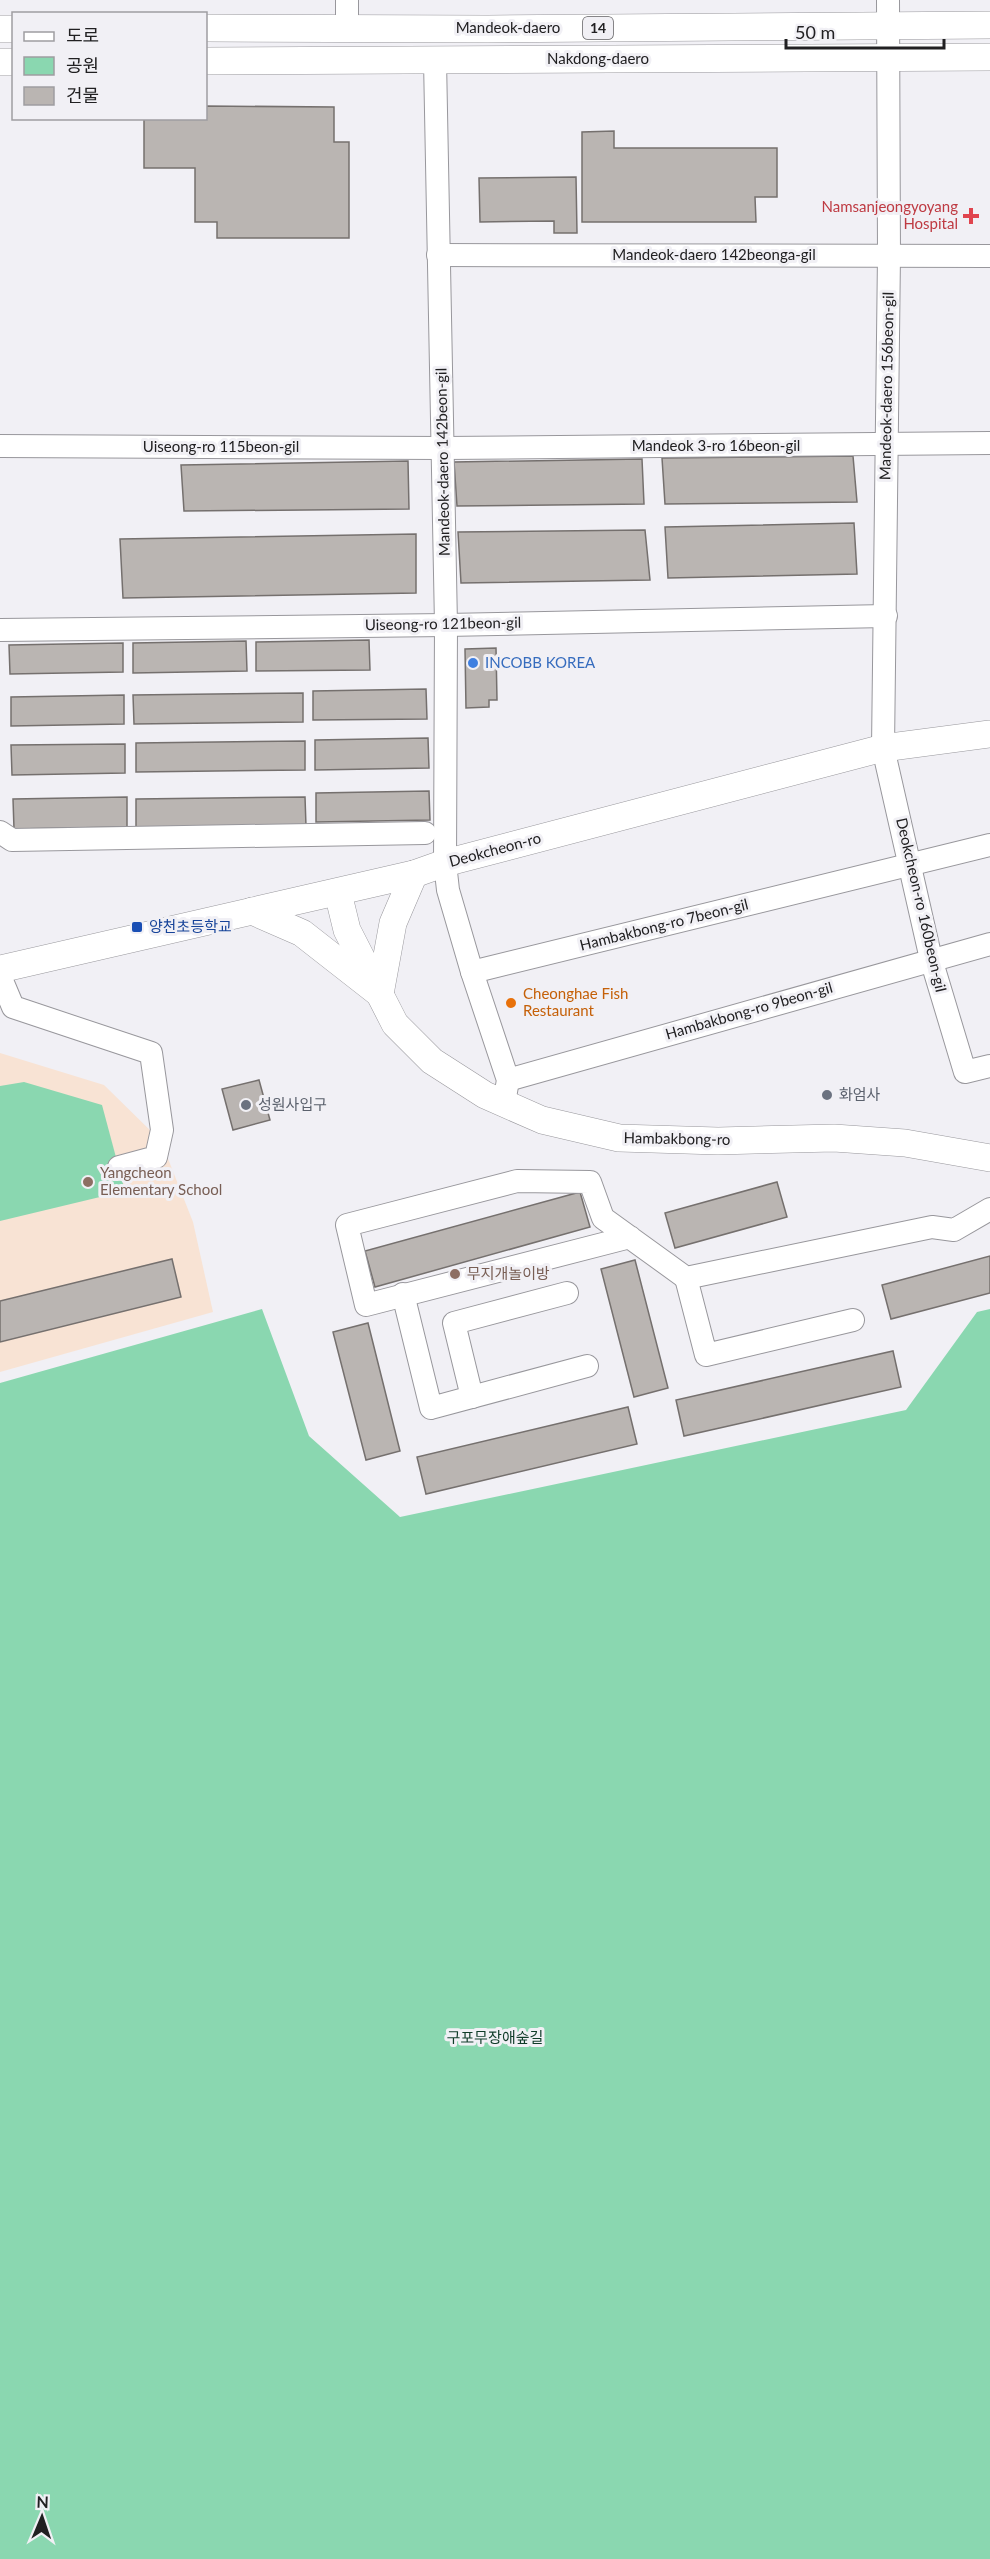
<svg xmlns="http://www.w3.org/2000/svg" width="990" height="2559" viewBox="0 0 990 2559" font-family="Lato,'Noto Sans KR',sans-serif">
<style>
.education{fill:#f8e3d4}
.green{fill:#8ad7b0}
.building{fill:#bab5b2;stroke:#75706e;stroke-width:1.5}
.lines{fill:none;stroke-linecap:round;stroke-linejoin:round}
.minor-casing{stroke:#98979c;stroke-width:24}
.major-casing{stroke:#98979c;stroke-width:28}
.minor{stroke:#fff;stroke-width:22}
.major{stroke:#fff;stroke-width:27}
.health-dot{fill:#e0444e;stroke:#f1f0f5;stroke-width:2}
.shop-dot{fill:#3f7fe0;stroke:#f1f0f5;stroke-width:2}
.transit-dot{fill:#1a4fb4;stroke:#f1f0f5;stroke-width:2}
.food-dot{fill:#e8710a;stroke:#f1f0f5;stroke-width:2}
.worship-dot{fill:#6b7280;stroke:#f1f0f5;stroke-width:2}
.education-dot{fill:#8d6e63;stroke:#f1f0f5;stroke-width:2}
.labels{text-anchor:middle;stroke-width:6;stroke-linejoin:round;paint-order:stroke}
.shield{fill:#f1f0f5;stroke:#5f5e61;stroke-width:1.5}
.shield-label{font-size:14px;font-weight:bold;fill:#212022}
.street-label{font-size:15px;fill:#212022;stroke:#f1f0f5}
.health-label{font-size:15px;fill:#be3a42;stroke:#f1f0f5;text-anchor:end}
.shop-label{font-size:15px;fill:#366cbe;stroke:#f1f0f5;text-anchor:start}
.transit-label{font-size:15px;fill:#164399;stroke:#f1f0f5;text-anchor:start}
.food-label{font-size:15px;fill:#c56008;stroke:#f1f0f5;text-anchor:start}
.worship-label{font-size:15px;fill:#5b616d;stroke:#f1f0f5;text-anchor:start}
.education-label{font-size:15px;fill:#785e54;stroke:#f1f0f5;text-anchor:start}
.park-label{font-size:15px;fill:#103c29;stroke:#f1f0f5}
</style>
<rect width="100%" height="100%" fill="#f1f0f5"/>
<path class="education" d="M0,1053l104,32 57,56 32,81 20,90 -213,60z"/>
<g class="green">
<path d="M24,1082l78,23 23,86 -125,30v-135z"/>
<path d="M262,1309l47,127 91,81 506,-107 71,-98 13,-3v1250h-990v-1176z"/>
</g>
<g class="building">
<path d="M206,106l128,1v35h15v96h-132v-16h-22v-54h-51v-50h62z"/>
<path d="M614,131v17h163v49h-22l1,25h-174v-90z"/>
<path d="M576,177l1,56h-23v-12l-74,1 -1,-44z"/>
<path d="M853,456l4,46 -192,2 -3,-46z"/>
<path d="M642,459l2,45 -187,2 -3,-44z"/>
<path d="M408,461l1,48 -225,2 -3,-46z"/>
<path d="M854,523l3,51 -189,4 -3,-51z"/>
<path d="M645,530l5,50 -189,3 -3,-51z"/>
<path d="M416,534v59l-293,5 -3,-59z"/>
<path d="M369,640l1,30 -114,1v-29z"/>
<path d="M246,641l1,30 -114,2v-30z"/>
<path d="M123,643v29l-113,2 -1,-29z"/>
<path d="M496,648l1,52h-8v7l-23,1 -1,-59z"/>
<path d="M426,689l1,30 -114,1v-29z"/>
<path d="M303,693v29l-169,2 -1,-29z"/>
<path d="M124,695v29l-113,2v-29z"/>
<path d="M428,738l1,30 -114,2v-30z"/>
<path d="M305,741v29l-169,2v-29z"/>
<path d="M125,744v29l-113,2 -1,-30z"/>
<path d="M429,791l1,29 -114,2v-29z"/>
<path d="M127,797v30l-113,2 -1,-30z"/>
<path d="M305,797l1,29 -170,2v-29z"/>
<path d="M259,1080l11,40 -37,10 -11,-41z"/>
<path d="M777,1182l10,35 -112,31 -10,-35z"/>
<path d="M580,1192l10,35 -215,60 -10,-36z"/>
<path d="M990,1256v37l-99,26 -9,-34z"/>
<path d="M172,1259l9,38 -181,45v-41z"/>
<path d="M635,1260l33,128 -34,9 -33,-128z"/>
<path d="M368,1323l32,128 -34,9 -33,-128z"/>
<path d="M893,1351l8,36 -217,49 -8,-36z"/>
<path d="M628,1407l9,37 -211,50 -9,-37z"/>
</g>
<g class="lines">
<g class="minor-casing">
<g id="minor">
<path d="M347,0v27"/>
<path d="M888,0l1,255 -6,493 48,211 34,113 25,-6"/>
<path d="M435,60l11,565 -1,238 3,27 24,82 36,108 -4,23"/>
<path d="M438,255l552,1"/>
<path d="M0,446l443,2 547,-5"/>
<path d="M0,630l446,-5 440,-9"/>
<path d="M0,832l12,8 413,-7"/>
<path d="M472,972l518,-127"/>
<path d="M0,976l13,31 138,46 11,77 -6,27 -37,10"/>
<path d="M508,1080l482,-136"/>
<path d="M630,1237l-264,68 -19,-80 170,-44 73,1 13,36 83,60 246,-51 22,3 36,-21"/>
<path d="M686,1278l20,77 147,-35"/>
<path d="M403,1294l28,114 156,-42"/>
<path d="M472,1397l-18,-74 113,-30"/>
</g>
</g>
<g class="major-casing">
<g id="major">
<path d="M206,28l282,1 502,-4"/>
<path d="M0,29h14"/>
<path d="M206,61l784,-4"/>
<path d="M0,62h14"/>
<path d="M338,893l9,37 48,94 37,37 53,34 57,25 77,18 99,3 116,-3 71,5 85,15"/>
<path d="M252,911l50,22 78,61 13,-71 21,-49"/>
<path d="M0,969l414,-95 31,-11 438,-115 107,-14"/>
</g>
</g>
<use href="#minor" class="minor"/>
<use href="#major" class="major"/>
</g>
<path class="health-dot" d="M968 207h6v6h6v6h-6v6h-6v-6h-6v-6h6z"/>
<circle class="shop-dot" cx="473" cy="663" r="6"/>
<rect class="transit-dot" x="131" y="921" width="12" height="12" rx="3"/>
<circle class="food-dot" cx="511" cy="1003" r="6"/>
<g class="worship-dot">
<circle cx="827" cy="1095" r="6"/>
<circle cx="246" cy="1105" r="6"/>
</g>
<g class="education-dot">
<circle cx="88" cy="1182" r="6"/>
<circle cx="455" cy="1274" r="6"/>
</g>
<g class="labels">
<rect class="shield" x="583" y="17" width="30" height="22" rx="4.5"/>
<g class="shield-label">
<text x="598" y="33">14</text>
</g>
<g class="street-label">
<text x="508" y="33">Mandeok-daero</text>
<text x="598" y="64">Nakdong-daero</text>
<text x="714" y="260">Mandeok-daero 142beonga-gil</text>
<text transform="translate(887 386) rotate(-89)" y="5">Mandeok-daero 156beon-gil</text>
<text x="716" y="451">Mandeok 3-ro 16beon-gil</text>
<text x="221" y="452">Uiseong-ro 115beon-gil</text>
<text transform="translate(443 462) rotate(-91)" y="5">Mandeok-daero 142beon-gil</text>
<text transform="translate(443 624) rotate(-1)" y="5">Uiseong-ro 121beon-gil</text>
<text transform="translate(495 850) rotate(-15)" y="5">Deokcheon-ro</text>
<text transform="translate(921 905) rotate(77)" y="5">Deokcheon-ro 160beon-gil</text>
<text transform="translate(664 925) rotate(-14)" y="5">Hambakbong-ro 7beon-gil</text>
<text transform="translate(749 1011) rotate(-16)" y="5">Hambakbong-ro 9beon-gil</text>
<text transform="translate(677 1139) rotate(1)" y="5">Hambakbong-ro</text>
</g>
<g class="health-label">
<text x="958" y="212">Namsanjeongyoyang<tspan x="958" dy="17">Hospital</tspan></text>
</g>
<g class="shop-label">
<text x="485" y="668">INCOBB KOREA</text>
</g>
<g class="transit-label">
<text x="149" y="932">양천초등학교</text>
</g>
<g class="food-label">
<text x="523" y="999">Cheonghae Fish<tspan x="523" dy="17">Restaurant</tspan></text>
</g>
<g class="worship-label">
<text x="839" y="1100">화엄사</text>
<text x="258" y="1110">성원사입구</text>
</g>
<g class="education-label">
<text x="100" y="1178">Yangcheon<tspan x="100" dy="17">Elementary School</tspan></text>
<text x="467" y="1279">무지개놀이방</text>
</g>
<g class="park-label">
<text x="495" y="2043">구포무장애숲길</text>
</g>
</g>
<rect x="12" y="12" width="195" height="108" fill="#f1f0f5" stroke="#9e9da1" stroke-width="1.5"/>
<rect x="24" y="32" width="30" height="9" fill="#ffffff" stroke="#9e9da1" stroke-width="1.5"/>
<text x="66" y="42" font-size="18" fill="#212022">도로</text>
<rect x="24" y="57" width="30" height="18" fill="#8ad7b0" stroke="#9e9da1" stroke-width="1.5"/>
<text x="66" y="72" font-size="18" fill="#212022">공원</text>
<rect x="24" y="87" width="30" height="18" fill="#bab5b2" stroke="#9e9da1" stroke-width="1.5"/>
<text x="66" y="102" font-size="18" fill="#212022">건물</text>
<g transform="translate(42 2517) rotate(2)" stroke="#f1f0f5" stroke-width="4.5" paint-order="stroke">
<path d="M0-4.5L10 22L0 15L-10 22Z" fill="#212022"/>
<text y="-9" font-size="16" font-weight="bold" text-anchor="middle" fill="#212022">N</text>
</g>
<path d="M786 39v9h158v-9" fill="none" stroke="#212022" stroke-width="3"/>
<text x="795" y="39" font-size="18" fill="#212022" stroke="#f1f0f5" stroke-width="4.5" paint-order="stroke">50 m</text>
</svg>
